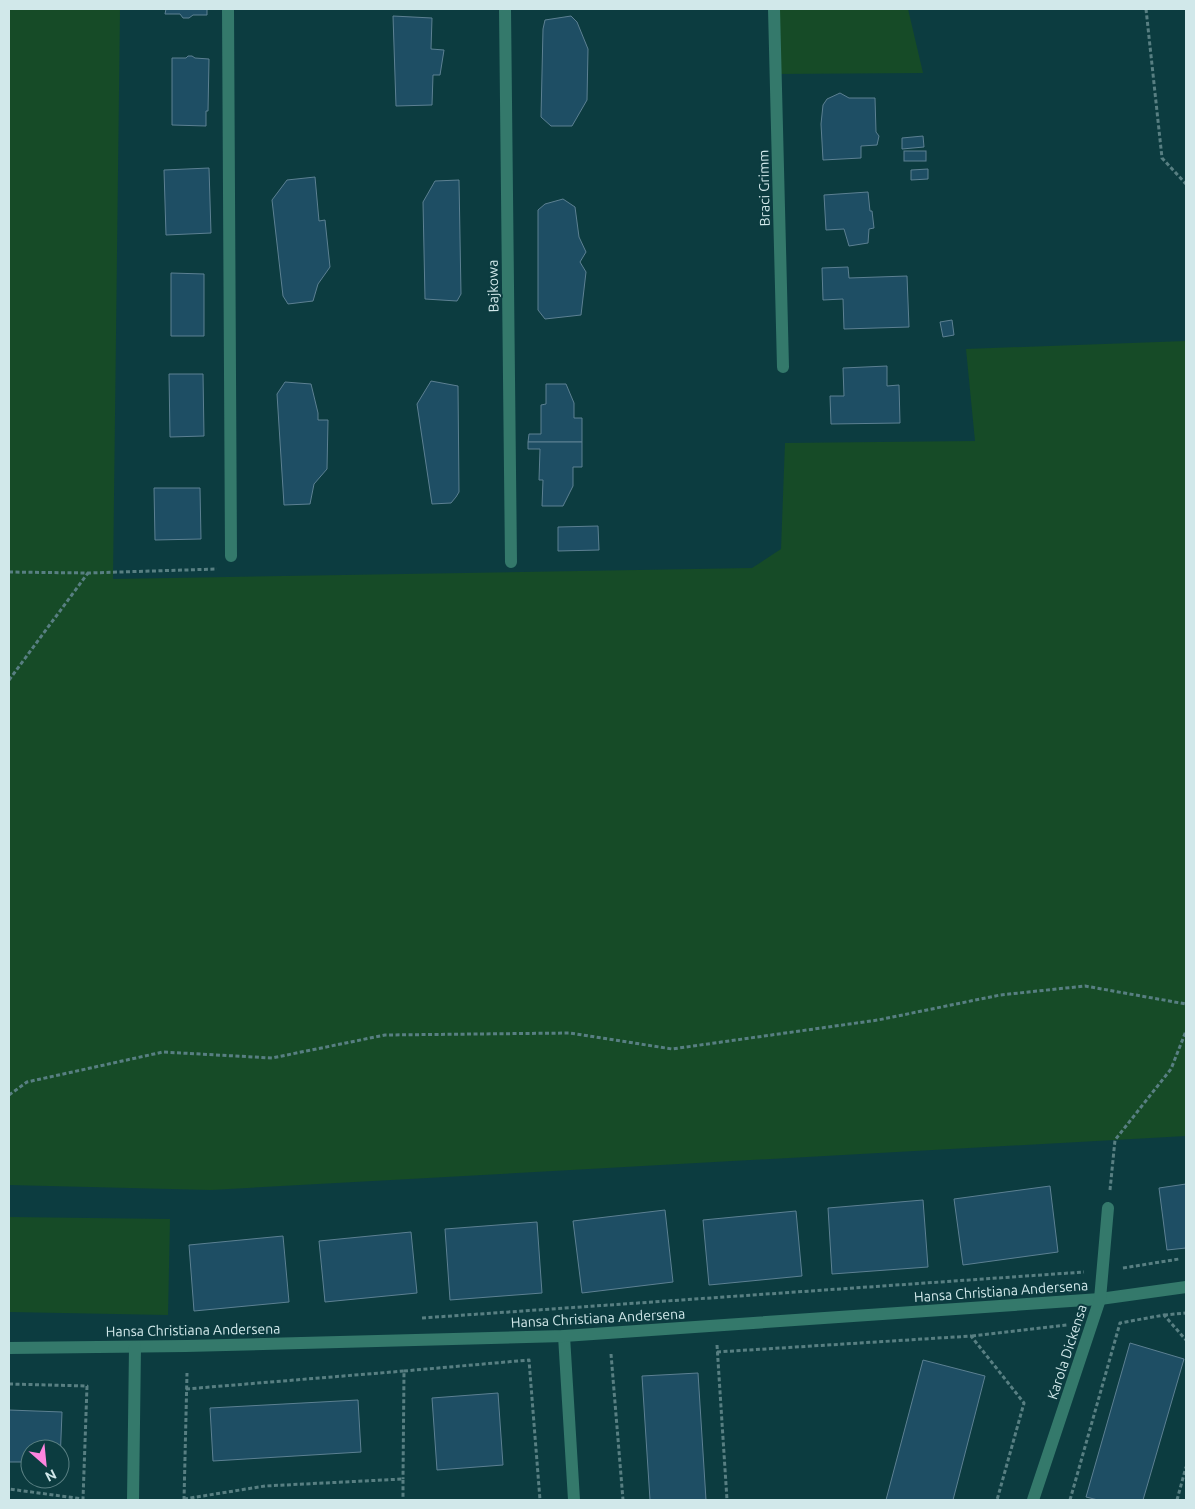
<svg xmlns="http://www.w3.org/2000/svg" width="1195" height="1509" viewBox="0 0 1195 1509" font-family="Ubuntu,sans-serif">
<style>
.green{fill:#164b27}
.building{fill:#1e4e64;stroke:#5c8092}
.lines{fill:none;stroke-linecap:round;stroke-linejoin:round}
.path{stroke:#587f82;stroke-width:3;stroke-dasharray:4 2.5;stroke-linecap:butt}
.minor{stroke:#34796b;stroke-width:12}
.labels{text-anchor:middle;stroke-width:4;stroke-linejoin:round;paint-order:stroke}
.street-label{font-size:14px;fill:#d1e8ea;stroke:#0c3c40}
</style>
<rect width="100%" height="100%" fill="#0c3c40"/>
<g class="green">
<path d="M9,9h111l-7,570 639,-11 29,-19 4,-106 190,-2 -9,-92 220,-8v795l-975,54 -202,-5z"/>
<path d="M773,9h135l15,64 -148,1z"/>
<path d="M9,1217l161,2 -2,96 -159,-3z"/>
</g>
<g class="building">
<path d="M166,9h41v6h-14l-4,3h-6l-3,-4h-15z"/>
<path d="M393,16l39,2 -1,31 13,1 -4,25h-7l-1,30 -36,1z"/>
<path d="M571,16l6,6 11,27 -1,51 -15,26h-21l-10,-9 2,-88 2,-9z"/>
<path d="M188,56h4l3,2 14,1 -1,52h-2v15l-34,-1v-67h14z"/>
<path d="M840,93l9,5h26l1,34 3,4 -2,9 -16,1v12l-38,2 -2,-36 2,-19 4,-6z"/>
<path d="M923,136l1,11 -22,2v-11z"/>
<rect x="904" y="151" width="22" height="10"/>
<path d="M209,168l2,65 -45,2 -2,-65z"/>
<path d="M928,169v10l-17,1v-10z"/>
<path d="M315,177l4,44 6,-1 5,47 -12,17 -5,17 -25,3 -5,-8 -11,-96 15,-20z"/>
<path d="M459,180l2,114 -4,7 -32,-2 -2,-97 12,-21z"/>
<path d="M868,192l2,19h2l2,17 -5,1 -1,14 -19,3 -5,-17 -18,1 -2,-35z"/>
<path d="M563,199l12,8 4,30 7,15 -6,10 6,10 -5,43 -36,4 -7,-9v-100l7,-6z"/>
<path d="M848,267l1,11 58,-2 2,51 -65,2 -1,-30 -20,1 -1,-32z"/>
<path d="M171,273l33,1v62h-33z"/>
<path d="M952,320l2,15 -11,2 -3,-15z"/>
<path d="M887,366v20l12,-1 1,38 -69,1 -1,-28h14l-1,-28z"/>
<path d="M169,374h34l1,62 -34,1z"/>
<path d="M431,381l27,5 1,106 -3,5 -5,6 -19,1 -15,-100z"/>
<path d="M285,382l26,2 7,29v7h10l-1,49 -13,15 -4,20 -26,1 -7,-111z"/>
<path d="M546,384h20l8,19v15h8v24h-54l1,-8h12v-29l5,-1z"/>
<path d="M528,442h54v25h-9v19l-10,20h-21l1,-26h-4l1,-31h-12z"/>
<path d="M154,488h46l1,51 -46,1z"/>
<path d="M598,526l1,24 -41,1v-24z"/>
<path d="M1186,1184v64l-19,2 -8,-62z"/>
<path d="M1050,1186l8,66 -95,13 -9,-66z"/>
<path d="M923,1200l5,67 -96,7 -4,-66z"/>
<path d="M665,1210l8,72 -91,11 -9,-72z"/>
<path d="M796,1211l6,65 -93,9 -6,-65z"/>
<path d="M537,1222l5,71 -92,7 -5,-71z"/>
<path d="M411,1232l6,61 -92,9 -6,-61z"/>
<path d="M283,1236l6,66 -95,9 -5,-66z"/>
<path d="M1130,1343l54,16 -41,141h-45l-12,-3z"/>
<path d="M923,1360l62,16 -32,124h-67z"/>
<path d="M698,1373l8,127h-56l-8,-124z"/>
<path d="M498,1393l5,72 -66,5 -5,-72z"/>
<path d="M358,1400l3,52 -148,9 -3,-53z"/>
<path d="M9,1410l53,2 -2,51v-14h-30v13h-21z"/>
</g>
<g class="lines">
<g class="path">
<path d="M1146,9l16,149 24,26"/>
<path d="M9,572l79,1 129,-4"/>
<path d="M9,680l79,-107"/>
<path d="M9,1095l18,-13 136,-30 109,6 113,-23 185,-2 102,16 206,-29 122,-25 85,-9 101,18"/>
<path d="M1110,1190l5,-50 56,-71 15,-38"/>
<path d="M1123,1268l56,-9"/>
<path d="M1164,1315l22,-2"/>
<path d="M422,1318l662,-46"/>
<path d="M972,1336l95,-11"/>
<path d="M717,1345l10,155"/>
<path d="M717,1352l254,-16 53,67 -27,97"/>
<path d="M611,1354l12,146"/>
<path d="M404,1371l125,-11 11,140"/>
<path d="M9,1384l78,2 -4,113 -74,-10"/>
<path d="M186,1389l218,-18 -1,108"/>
<path d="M184,1499l81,-13 138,-7v21"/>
<path d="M184,1500l3,-127"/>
<path d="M1070,1500l50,-177 44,-8 22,25"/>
<path d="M1177,1500l9,-33"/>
</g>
<g class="minor">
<path d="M228,9l3,547"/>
<path d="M505,9l6,553"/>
<path d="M774,9l9,358"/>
<path d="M564,1336l10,164"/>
<path d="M9,1348l177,-2 378,-10 536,-37 86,-12"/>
<path d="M133,1500l2,-153"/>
<path d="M1033,1500l67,-201 8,-91"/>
</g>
</g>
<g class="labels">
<g class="street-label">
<text transform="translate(764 188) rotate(-91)" y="5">Braci Grimm</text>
<text transform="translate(493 286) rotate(-91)" y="5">Bajkowa</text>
<text transform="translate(1001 1291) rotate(-4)" y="5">Hansa Christiana Andersena</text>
<text transform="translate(598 1318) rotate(-3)" y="5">Hansa Christiana Andersena</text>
<text transform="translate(193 1330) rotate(-1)" y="5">Hansa Christiana Andersena</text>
<text transform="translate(1067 1352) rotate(-72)" y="5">Karola Dickensa</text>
</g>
</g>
<rect width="1195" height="1509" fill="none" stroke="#d1e8ea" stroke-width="20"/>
<g transform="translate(45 1464) rotate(153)"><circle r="24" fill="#0c3c40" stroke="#5b8184"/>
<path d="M0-4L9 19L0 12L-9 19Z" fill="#ff85df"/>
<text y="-8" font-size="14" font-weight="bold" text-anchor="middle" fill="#d1e8ea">N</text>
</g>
</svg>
